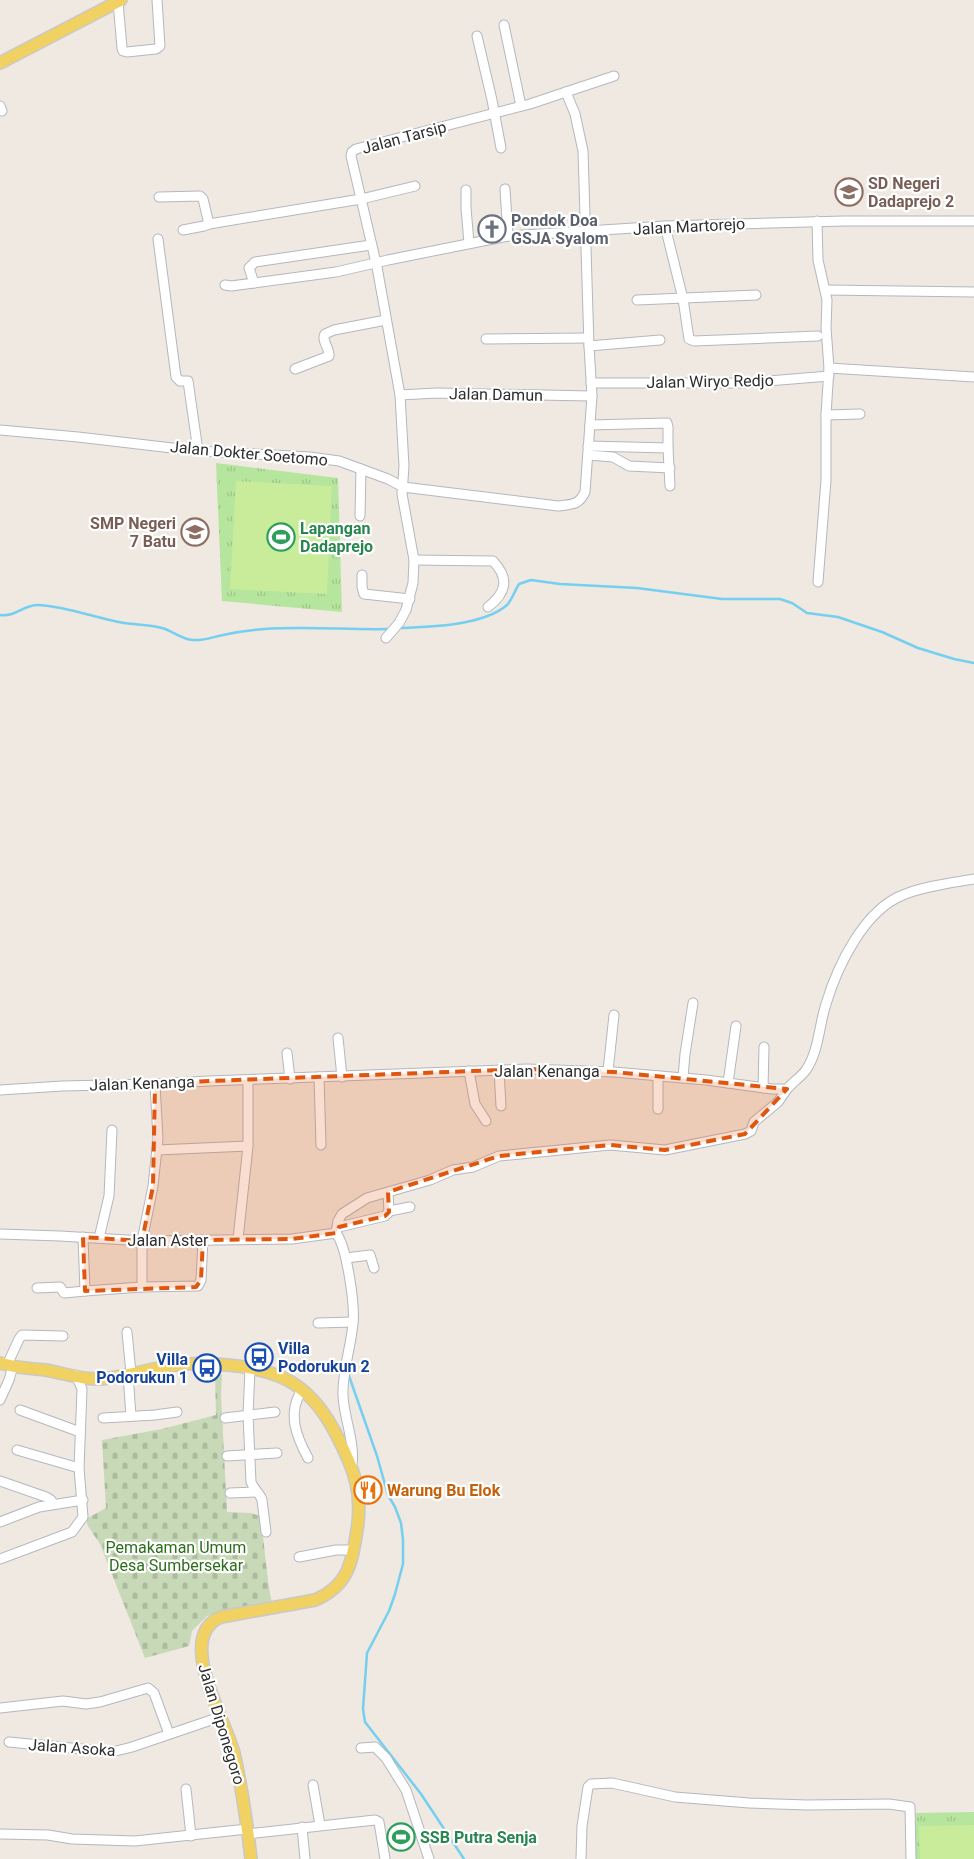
<svg xmlns="http://www.w3.org/2000/svg" width="974" height="1859" viewBox="0 0 974 1859" font-family="Roboto,sans-serif">
<style>
.grass{fill:url(#grass-tufts)}
.cemetery{fill:url(#cemetery-stones)}
.pitch{fill:#c9ec9a}
.lines{fill:none;stroke-linecap:round;stroke-linejoin:round}
.stream{stroke:#75cff0;stroke-width:2.5}
.minor-casing{stroke:#b4b7c1;stroke-width:11}
.major-casing{stroke:#c9c9c9;stroke-width:14}
.minor{stroke:#fff;stroke-width:9}
.major{stroke:#f2d163;stroke-width:11}
.marked{fill:#df570e;fill-opacity:0.2;stroke:#df570e;stroke-width:4;stroke-dasharray:10 6;stroke-linejoin:round}
.labels{text-anchor:middle;stroke-width:4.5;stroke-linejoin:round;paint-order:stroke}
.street-label{font-size:16px;fill:#2e2e2e;stroke:#fff}
.education-label{font-size:16px;font-weight:bold;fill:#785e54;stroke:#fff;text-anchor:start}
.worship-label{font-size:16px;font-weight:bold;fill:#5b616d;stroke:#fff;text-anchor:start}
.leisure-label{font-size:16px;font-weight:bold;fill:#27864d;stroke:#fff;text-anchor:start}
.transit-label{font-size:16px;font-weight:bold;fill:#164399;stroke:#fff;text-anchor:start}
.food-label{font-size:16px;font-weight:bold;fill:#c56008;stroke:#fff;text-anchor:start}
.park-label{font-size:16px;fill:#2c6e1b;stroke:#fff}
</style>
<defs>
<pattern id="grass-tufts" width="24" height="20" patternUnits="userSpaceOnUse" patternTransform="scale(1.25)"><rect width="24" height="20" fill="#b6e59e"/><path d="M3 7l-1-3M5 7V3M7 7l1-3M15 17l-1-3M17 17v-4M19 17l1-3" fill="none" stroke="#9dc588"/></pattern>
<pattern id="cemetery-stones" width="16" height="16" patternUnits="userSpaceOnUse" patternTransform="scale(1.25)"><rect width="16" height="16" fill="#c8d9b8"/><path d="M2 7V4a2 2 0 0 1 4 0v3zM10 15v-3a2 2 0 0 1 4 0v3z" fill="#acbb9e"/></pattern>
</defs>
<rect width="100%" height="100%" fill="#efe9e1"/>
<g class="grass">
<path d="M216,463l122,15 4,134 -120,-11z"/>
<path d="M974,1812v47h-58v-46z"/>
</g>
<path class="cemetery" d="M215,1375h7l-1,20 6,117 24,1 9,3c5,29 6,58 12,88l-65,12 -15,15 -3,15 -44,12 -45,-114 -12,-18 -2,-7 20,-11 -4,-68 60,-11 54,-14z"/>
<g class="pitch">
<path d="M236,481l96,5 -5,108 -97,-5z"/>
<path d="M974,1825v34h-54l-1,-33z"/>
<path d="M411,1829l3,12 -24,7 -2,-15z"/>
</g>
<g class="lines">
<g class="stream">
<path d="M0,615c17,2 24,-11 39,-10 30,2 56,13 85,18 13,2 25,1 38,5 11,3 19,11 31,12 11,1 19,-3 30,-5 13,-3 27,-5 41,-6 42,-3 84,1 125,0"/>
<path d="M397,628c31,-1 86,-2 110,-23 5,-5 8,-15 12,-21l12,-4 29,4 77,4 85,11h58l12,4 15,10 31,4 44,15 36,16 36,11 20,4"/>
<path d="M348,1373l29,83 11,39 7,12 6,16 2,17v24l-8,30 -6,17 -22,42 -4,56 2,13 56,72 43,65"/>
</g>
<g class="minor-casing">
<g id="minor">
<path d="M118,2l4,46 1,3 4,1 29,-3 4,-3 -3,-46"/>
<path d="M504,25l17,81"/>
<path d="M477,36l15,64 9,48"/>
<path d="M0,106l2,5"/>
<path d="M505,189l3,47"/>
<path d="M466,190v18l3,35"/>
<path d="M159,197l41,-1 3,3 6,25 152,-25 54,-13"/>
<path d="M817,221l1,39 9,40 -1,28 3,40 -3,47v65l-8,102"/>
<path d="M665,226l18,73 6,40 5,2 124,-5"/>
<path d="M183,230l21,-4 5,-2"/>
<path d="M158,239l18,138 4,4h8l10,70"/>
<path d="M254,283l-5,-15 6,-6 116,-17"/>
<path d="M225,285l6,1 105,-14 52,-12 120,-24 157,-10 179,-5h130"/>
<path d="M826,290l148,2"/>
<path d="M637,300l119,-5"/>
<path d="M486,339l102,-1"/>
<path d="M589,346l71,-6"/>
<path d="M829,368l145,9"/>
<path d="M295,369l34,-13c1,-8 -8,-15 -4,-22l9,-4 52,-10"/>
<path d="M591,383h152l86,-7"/>
<path d="M400,395l37,-2 155,3"/>
<path d="M826,415l34,-1"/>
<path d="M590,425l77,-2 1,4v21l2,38"/>
<path d="M0,430l78,7 120,14 112,6 29,4 49,18 15,8 155,19c14,-2 20,0 27,-14l7,-96 -3,-50 -6,-195 -8,-37 -9,-22"/>
<path d="M588,446l80,2"/>
<path d="M588,455l25,2 16,9 41,2"/>
<path d="M360,516l1,-47"/>
<path d="M414,560l79,1c17,18 13,32 -5,46"/>
<path d="M362,575v12l2,7 46,5"/>
<path d="M386,638l13,-15 7,-13 7,-27 1,-23 -12,-66 2,-28 -4,-71 -23,-128 -26,-111 1,-4 4,-3 174,-45 84,-28"/>
<path d="M338,1038l4,39"/>
<path d="M287,1053l3,26"/>
<path d="M499,1070l2,36"/>
<path d="M469,1071l6,33 11,17"/>
<path d="M608,1071l6,-56"/>
<path d="M319,1077l2,68"/>
<path d="M683,1078l2,-24 8,-51"/>
<path d="M728,1083l8,-57"/>
<path d="M763,1088l1,-41"/>
<path d="M0,1090l62,-4 93,-2 54,-3 318,-12 87,3 92,8 66,9h15c6,-7 14,-12 19,-19 13,-19 13,-45 20,-66 11,-37 38,-94 77,-109 22,-9 48,-12 71,-16"/>
<path d="M658,1109v-33"/>
<path d="M157,1150l91,-4"/>
<path d="M389,1211l21,-4"/>
<path d="M339,1227l46,-11 4,-4 -1,-20"/>
<path d="M336,1233l2,-12 4,-7 25,-16 63,-18 23,-10 20,-3 26,-11 111,-11 55,5 80,-16 6,-3 3,-9 24,-20 9,-13"/>
<path d="M336,1233c11,14 19,72 17,90 -2,25 -11,48 -10,73 1,22 12,46 9,68"/>
<path d="M0,1234l60,2 84,5 148,-2 44,-6"/>
<path d="M83,1237l2,54 57,-4v-46l11,-55 5,-47 -3,-55"/>
<path d="M99,1238l10,-42 3,-66"/>
<path d="M238,1239l10,-93v-66"/>
<path d="M346,1258l24,-3 4,13"/>
<path d="M142,1287l56,-1 3,-6 2,-40"/>
<path d="M37,1288l23,-1 4,6 21,-2"/>
<path d="M318,1323l35,-1"/>
<path d="M127,1332l4,41"/>
<path d="M7,1365l12,-26 3,-4 41,1"/>
<path d="M250,1369l-2,46 3,67c3,8 9,11 11,18l4,32"/>
<path d="M128,1374l3,42"/>
<path d="M302,1390c-15,23 -6,46 6,68"/>
<path d="M0,1400l9,-20 4,-14"/>
<path d="M20,1410l60,22"/>
<path d="M103,1418l52,-3 22,-3"/>
<path d="M225,1418l50,-6"/>
<path d="M17,1450l62,18"/>
<path d="M227,1456l50,-3"/>
<path d="M0,1481l46,16 5,3 2,4"/>
<path d="M230,1493l26,-1"/>
<path d="M0,1522l39,-15 44,-7"/>
<path d="M299,1557l37,-7h18"/>
<path d="M0,1559l72,-27 11,-15 -4,-49 3,-79 -6,-14"/>
<path d="M0,1708l63,-7 23,3 14,-2 48,-14 6,5 15,41"/>
<path d="M9,1742l103,10 20,-5 88,-30"/>
<path d="M361,1748l14,-1 11,11 20,32 23,69"/>
<path d="M313,1785l7,40"/>
<path d="M186,1789l5,47"/>
<path d="M302,1827l3,32"/>
<path d="M0,1834l48,1 24,4 63,2 112,-12"/>
<path d="M248,1834l127,-14 4,2 6,37"/>
<path d="M581,1859l1,-33 6,-39 3,-3 21,-1 63,14 74,6 58,2 82,-1 21,3 1,52"/>
</g>
</g>
<g class="major-casing">
<g id="major">
<path d="M0,63l121,-63"/>
<path d="M0,1363c14,5 30,5 45,7 18,3 38,10 56,9 25,-2 50,-11 75,-14 32,-4 94,0 121,21 17,12 31,32 40,50 17,33 26,56 20,94 -5,33 -9,56 -42,70l-94,17c-47,19 5,104 13,136 8,35 13,70 17,106"/>
</g>
</g>
<use href="#minor" class="minor"/>
<use href="#major" class="major"/>
</g>
<path class="marked" d="M527,1069l87,3 173,17 -42,45 -80,16 -55,-5 -111,11 -111,36 1,20 -4,4 -46,11 -3,6 -44,6 -89,1 -2,40 -5,7 -111,4 -2,-54 59,4 11,-55 2,-102 54,-3z"/>
<defs>
<g id="school-ring" transform="scale(1.4375)"><circle r="9.5" fill="#fff" stroke="#8d6e63" stroke-width="1.5"/><path d="M0-5L7-2L0 1L-7-2ZM-4 1L0 2.5L4 1V4Q0 6-4 4Z" fill="#8d6e63"/></g>
<g id="church-ring" transform="scale(1.4375)"><circle r="9.5" fill="#fff" stroke="#6b7280" stroke-width="1.5"/><path d="M-1.2-6h2.4v3.5h3.3v2.4h-3.3V6h-2.4V-.1h-3.3v-2.4h3.3Z" fill="#6b7280"/></g>
<g id="stadium-ring" transform="scale(1.4375)"><circle r="9.5" fill="#fff" stroke="#2e9e5b" stroke-width="1.5"/><path d="M0-5a6.5 5 0 1 0 0 10a6.5 5 0 1 0 0-10ZM-3.5-1.8h7v3.6h-7Z" fill="#2e9e5b"/></g>
<g id="bus-ring" transform="scale(1.4375)"><circle r="9.5" fill="#fff" stroke="#1a4fb4" stroke-width="1.5"/><path d="M-5-6H5V4H4V6H2V4H-2V6H-4V4H-5ZM-3.5-4V0h7V-4ZM-3.5 1.2v1.5H-2V1.2ZM2 1.2v1.5H3.5V1.2Z" fill="#1a4fb4"/></g>
<g id="restaurant-ring" transform="scale(1.4375)"><circle r="9.5" fill="#fff" stroke="#e8710a" stroke-width="1.5"/><path d="M-5-6h1v4h1v-4h1v4h1v-4h1v5L-1.5 .5V6h-2V.5L-5-1ZM5-6V6H3V1.5H1.5Q1.5-4 5-6Z" fill="#e8710a"/></g>
</defs>
<g fill-rule="evenodd">
<use href="#school-ring" x="849" y="192"/>
<use href="#church-ring" x="492" y="229"/>
<use href="#school-ring" x="195" y="532"/>
<use href="#stadium-ring" x="281" y="537"/>
<use href="#bus-ring" x="259" y="1357"/>
<use href="#bus-ring" x="207" y="1368"/>
<use href="#restaurant-ring" x="368" y="1490"/>
<use href="#stadium-ring" x="401" y="1837"/>
</g>
<g class="labels">
<g class="street-label">
<text transform="translate(404 137) rotate(-15)" y="6">Jalan Tarsip</text>
<text transform="translate(689 226) rotate(-3)" y="6">Jalan Martorejo</text>
<text transform="translate(710 381) rotate(-1)" y="6">Jalan Wiryo Redjo</text>
<text transform="translate(496 394) rotate(1)" y="6">Jalan Damun</text>
<text transform="translate(249 453) rotate(5)" y="6">Jalan Dokter Soetomo</text>
<text x="547" y="1077">Jalan Kenanga</text>
<text transform="translate(142 1083) rotate(-2)" y="6">Jalan Kenanga</text>
<text x="168" y="1246">Jalan Aster</text>
<text transform="translate(222 1724) rotate(73)" y="6">Jalan Diponegoro</text>
<text transform="translate(72 1747) rotate(4)" y="6">Jalan Asoka</text>
</g>
<g class="education-label">
<text x="868" y="189">SD Negeri<tspan x="868" dy="18">Dadaprejo 2</tspan></text>
<text x="176" y="529" text-anchor="end">SMP Negeri<tspan x="176" dy="18">7 Batu</tspan></text>
</g>
<g class="worship-label">
<text x="511" y="226">Pondok Doa<tspan x="511" dy="18">GSJA Syalom</tspan></text>
</g>
<g class="leisure-label">
<text x="300" y="534">Lapangan<tspan x="300" dy="18">Dadaprejo</tspan></text>
<text x="420" y="1843">SSB Putra Senja</text>
</g>
<g class="transit-label">
<text x="278" y="1354">Villa<tspan x="278" dy="18">Podorukun 2</tspan></text>
<text x="188" y="1365" text-anchor="end">Villa<tspan x="188" dy="18">Podorukun 1</tspan></text>
</g>
<g class="food-label">
<text x="387" y="1496">Warung Bu Elok</text>
</g>
<g class="park-label">
<text x="176" y="1553">Pemakaman Umum<tspan x="176" dy="18">Desa Sumbersekar</tspan></text>
</g>
</g>
</svg>
